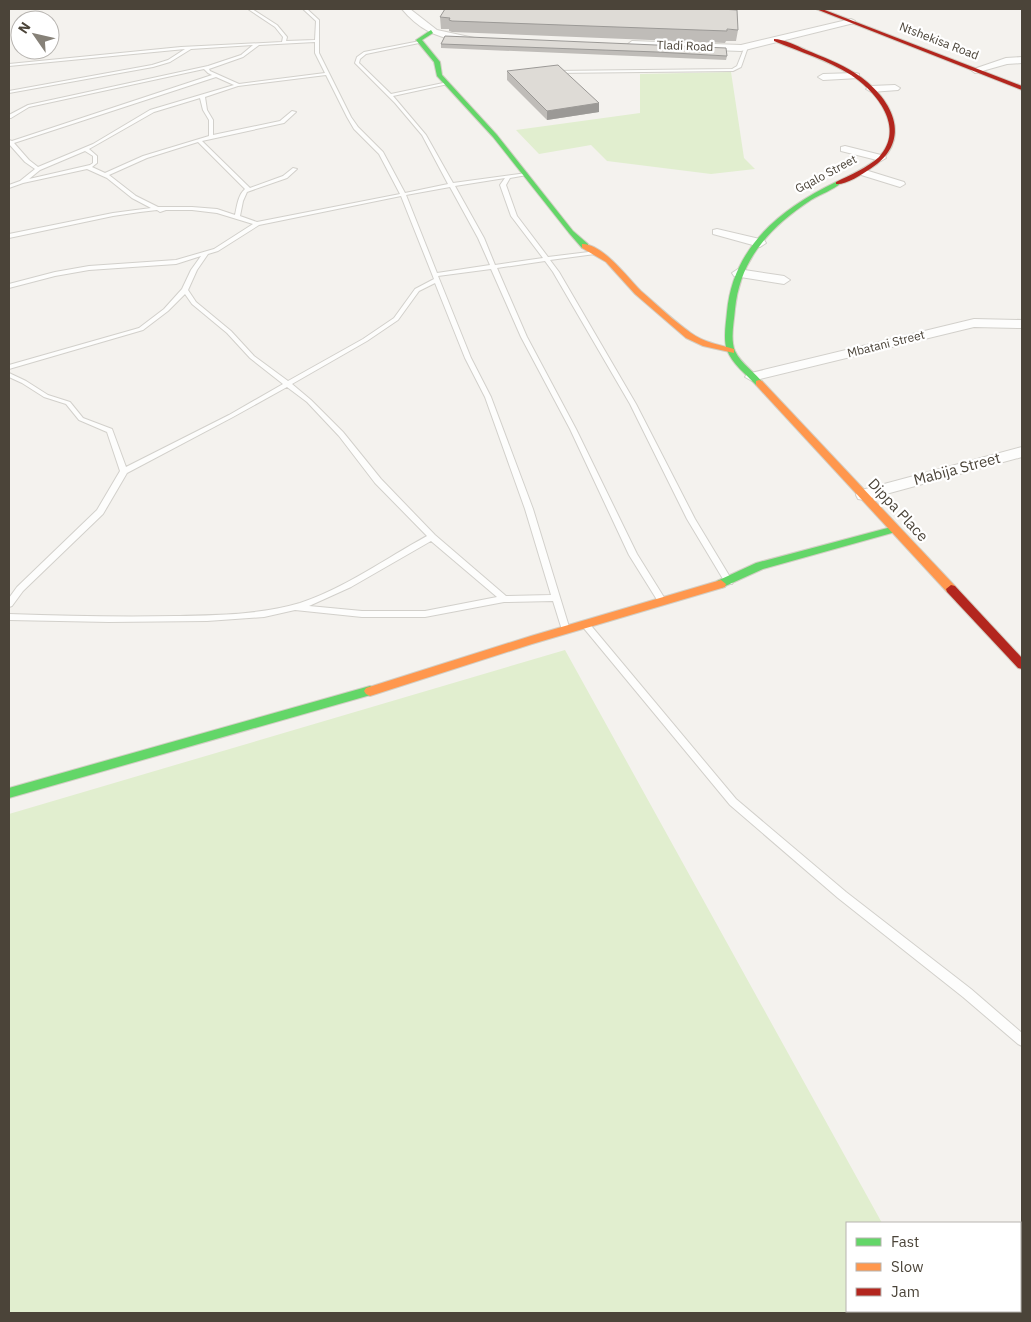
<svg xmlns="http://www.w3.org/2000/svg" width="1031" height="1322" viewBox="0 0 1031 1322" font-family="'IBM Plex Sans',sans-serif">
<style>
.green{fill:#e1eecf}
.lines{fill:none;stroke-linecap:round;stroke-linejoin:round}
.lane-casing{stroke:#d2d0cb;stroke-width:2}
.street-casing{stroke:#d2d0cb;stroke-width:2}
.fast-casing{stroke:#d3cfc5;stroke-width:2}
.slow-casing{stroke:#d3cfc5;stroke-width:2}
.jam-casing{stroke:#d3cfc5;stroke-width:2}
.lane{fill:#fdfdfc;fill-rule:evenodd}
.street{fill:#fdfdfc;fill-rule:evenodd}
.fast{fill:#63d668;fill-rule:evenodd}
.slow{fill:#ff974d;fill-rule:evenodd}
.jam{fill:#b3261e;fill-rule:evenodd}
.wall{fill:#bfbcb8}
.shaded-wall{fill:#9b9996}
.building{fill:#dedbd6;stroke:#9b9996}
.labels{text-anchor:middle;stroke-width:4.5;stroke-linejoin:round;paint-order:stroke}
.far-street-label{font-size:12px;fill:#4b4439;stroke:#fff}
.street-label{font-size:15px;fill:#4b4439;stroke:#fff}
</style>
<rect width="100%" height="100%" fill="#f4f2ee"/>
<g class="green">
<path d="M731,72l13,86 11,11 -44,5 -104,-13 -16,-16 -52,9 -23,-24 124,-17v-39z"/>
<path d="M565,650l317,573h-35v88h83l1,2h-922v-499z"/>
</g>
<g class="lines">
<g class="lane-casing">
<g id="lane">
<path d="M248,9h4l25,16 10,12 -1,4 29,-1 1,-19 -13,-12h4l12,11v33l32,64 7,10 25,25 22,41 43,-9 -26,-49 -27,-32 -40,-40 2,-6 7,-5 56,-11 -1,2 -53,11 -6,5 -1,4 32,31 57,-12v2l-55,12 33,39 27,48 74,-10v2l-17,3 -4,7 11,31 31,41 49,-6 1,1 -3,2 -45,6 9,12 77,132 59,115 38,63 -1,2h-6l-39,-65 -57,-115 -77,-132 -8,-11 -48,7 30,69 49,92 61,125 28,45 1,2 -1,2h-6l-30,-48 -59,-126 -49,-92 -30,-68 -53,7 33,82 20,39 42,112 37,121 -1,2h-6l-1,-2 -9,-29 -49,1 -79,15h-63l-67,-7 -31,7 -57,4 -98,1 -100,-2v-6c56,2 111,3 167,2 41,-1 84,-1 124,-13 45,-15 85,-44 127,-67l-52,-53 -36,-47 -32,-34 -20,-15 -54,30 -106,56 -24,41 -80,77 -11,15 -3,1v-9l8,-11 80,-77 23,-39 -13,-39 -28,-12 -13,-16 -22,-7 -22,-14 -13,-6v-4l17,8 22,14 22,7 13,16 29,11 14,38 103,-52 54,-31 -33,-26 -23,-25 -35,-29 -7,-10 -17,17 -25,19 -134,39v-4l130,-37 25,-19 18,-20 9,-19 10,-14 -25,8 -87,6 -34,6 -46,12v-4l46,-12 34,-6 87,-6 38,-11 39,-25 -36,-11 -25,-3h-26l-6,2 -3,-2 -17,2 -27,4 -104,22v-4l104,-21 38,-5 -19,-10 -25,-20 -20,-9 -64,14 -14,5v-3l11,-4 15,-12 -10,-7 -16,-18v-4l3,1 200,-66 -4,-2 -4,-4 -175,38 -18,11h-2v-3l19,-10 180,-39 33,-11 12,-10 -62,4 -21,13 -17,5 -144,26v-2l143,-26 16,-5 17,-11 -176,17v-2l172,-17 101,-5 1,-5 -8,-10zM315,42v11l10,20 -86,11 -29,-13 -1,-2 34,-12 16,-12zM326,75l21,42 7,12 25,25 21,40 -143,28 -17,-6 3,-15 4,-9 40,-14 10,-9 -4,-1 -10,8 -33,12 -48,-47 82,-18 12,-11 -4,-1 -12,10 -67,14v-15l-6,-10 -2,-13 33,-11zM216,77l18,8 -84,25 -57,34 -55,23 -9,-7 -15,-17zM200,98l3,12 6,10v16l-66,20 -38,17 -13,-6 5,-4v-7l-8,-7 65,-37zM198,142l47,47c-7,6 -8,17 -10,26l-18,-6 -25,-2h-34l-22,-11 -27,-21 38,-17zM85,151l8,5v7l-3,2 -61,14 11,-9zM505,178l-5,7 11,31 32,42 -48,7 -11,-27 -29,-52zM450,187l28,51 12,27 -53,8 -31,-78zM401,196l33,83 -19,10 -21,29 -31,21 -75,42 -34,-25 -23,-25 -35,-29 -8,-12 9,-20 11,-16 10,-3 41,-26zM435,283l30,75 20,39 40,112 26,86 -45,1 -71,-61 -54,-56 -38,-47 -32,-32 -19,-16 75,-43 31,-21 21,-29zM431,541l66,56 -72,14h-63l-53,-5 42,-19z"/>
<path d="M745,46l3,1 -7,20 -8,4 -179,2 -2,-1 2,-1 178,-2 5,-3z"/>
<path d="M585,621l3,1 148,177 110,93 125,97 51,44v13l-4,-2 -55,-47 -125,-99 -108,-93 -148,-179 -1,-2z"/>
</g>
</g>
<g class="street-casing">
<g id="street">
<path d="M402,9h8l27,21 37,8c-4,3 -9,2 -15,2 -24,-2 -42,-13 -57,-31z"/>
<path d="M851,19l4,2 -1,2 -113,28 -109,-4 -4,-3 4,-3 109,4z"/>
<path d="M1022,57v6l-15,1 -32,9 -4,-3 35,-12z"/>
<path d="M856,73l3,1v4l-36,2 -5,-3 5,-3z"/>
<path d="M895,85l5,3 -2,2 -27,2 -5,-3 5,-3z"/>
<path d="M845,146l40,10 1,2 -5,3 -40,-10v-4z"/>
<path d="M862,169l42,13 1,2 -5,3 -42,-13 -1,-2z"/>
<path d="M717,229l47,11 2,3 -6,4 -47,-13v-4z"/>
<path d="M738,269l46,7 6,4 -6,4 -50,-8 -2,-3z"/>
<path d="M974,319l48,1v8l-48,-1 -222,54 -7,-4 2,-3z"/>
<path d="M1022,447v10l-158,43 -6,-1 -2,-4 2,-4z"/>
</g>
</g>
<g class="fast-casing">
<g id="fast">
<path d="M431,30l2,3 -11,7 18,22 2,13 55,60 76,96 15,13v4h-6l-13,-15 -76,-96 -56,-61 -3,-14 -18,-22z"/>
<path d="M836,182l5,1c-8,7 -20,11 -30,17 -41,27 -71,59 -76,109 -1,13 -5,30 0,42 6,13 20,21 28,32l-1,2h-6c-10,-11 -24,-21 -29,-35 -4,-11 -1,-26 0,-38 6,-65 53,-103 109,-130z"/>
<path d="M895,526l5,3 -1,2 -136,38 -42,19 -5,-4 1,-3 39,-18z"/>
<path d="M370,686l4,2 2,3 -2,3 -365,104v-10z"/>
</g>
</g>
<g class="slow-casing">
<g id="slow">
<path d="M582,244c20,-1 46,34 59,47 16,14 33,30 50,42 12,9 29,12 43,16v4l-31,-7 -17,-8 -51,-44 -29,-32 -24,-14z"/>
<path d="M759,380l3,1 193,205 1,3 -1,3h-8l-191,-207v-4z"/>
<path d="M721,580l5,4 -1,3 -193,57 -162,52 -4,-2 -2,-3 2,-3 165,-52z"/>
</g>
</g>
<g class="jam-casing">
<g id="jam">
<path d="M816,9h6l200,77v4z"/>
<path d="M774,39c10,0 23,7 32,11 17,7 34,13 49,23 36,23 61,67 15,96 -9,6 -24,16 -34,15v-2c14,-7 31,-14 43,-25 27,-29 -2,-65 -28,-82 -23,-15 -51,-23 -77,-34z"/>
<path d="M951,585l4,1 67,72v11l-4,-1 -71,-76 -1,-3z"/>
</g>
</g>
<use href="#lane" class="lane"/>
<use href="#street" class="street"/>
<use href="#fast" class="fast"/>
<use href="#slow" class="slow"/>
<use href="#jam" class="jam"/>
</g>
<g class="wall">
<path d="M440,17l298,13 -2,11h-10l-1,2 -273,-11 -3,-1v-2h-8z"/>
<path d="M445,36l282,20 -1,4 -70,-3 -215,-9v-4z"/>
<path d="M507,71l92,32v9l-52,8 -40,-40z"/>
</g>
<path class="shaded-wall" d="M599,103v9l-52,8v-9z"/>
<g class="building">
<path d="M445,9h275l17,1 1,20 -11,-1v2l-275,-10 -3,-1 1,-2 -10,-1z"/>
<path d="M445,36l281,12 1,8 -70,-4 -216,-8z"/>
<path d="M558,65l41,38 -52,8 -40,-40z"/>
</g>
<g class="labels">
<g class="far-street-label">
<text transform="translate(939 41) rotate(21)" y="4">Ntshekisa Road</text>
<text transform="translate(685 46) rotate(2)" y="4">Tladi Road</text>
<text transform="translate(826 174) rotate(-28)" y="4">Gqalo Street</text>
<text transform="translate(886 344) rotate(-14)" y="4">Mbatani Street</text>
</g>
<g class="street-label">
<text transform="translate(957 469) rotate(-15)" y="5">Mabija Street</text>
<text transform="translate(898 510) rotate(47)" y="5">Dippa Place</text>
</g>
</g>
<rect width="1031" height="1322" fill="none" stroke="#4b4439" stroke-width="20"/>
<rect x="846" y="1222" width="175" height="90" fill="#ffffff" stroke="#b7b4b0"/>
<rect x="856" y="1238" width="25" height="8" fill="#63d668" stroke="#b7b4b0"/>
<text x="891" y="1247" font-size="15" fill="#4b4439">Fast</text>
<rect x="856" y="1263" width="25" height="8" fill="#ff974d" stroke="#b7b4b0"/>
<text x="891" y="1272" font-size="15" fill="#4b4439">Slow</text>
<rect x="856" y="1288" width="25" height="8" fill="#b3261e" stroke="#b7b4b0"/>
<text x="891" y="1297" font-size="15" fill="#4b4439">Jam</text>
<g transform="translate(35 35) rotate(304)"><circle r="24" fill="#ffffff" stroke="#b7b4b0"/>
<path d="M0-4L9 19L0 12L-9 19Z" fill="#868178"/>
<text y="-8" font-size="14" font-weight="bold" text-anchor="middle" fill="#4b4439">N</text>
</g>
</svg>
